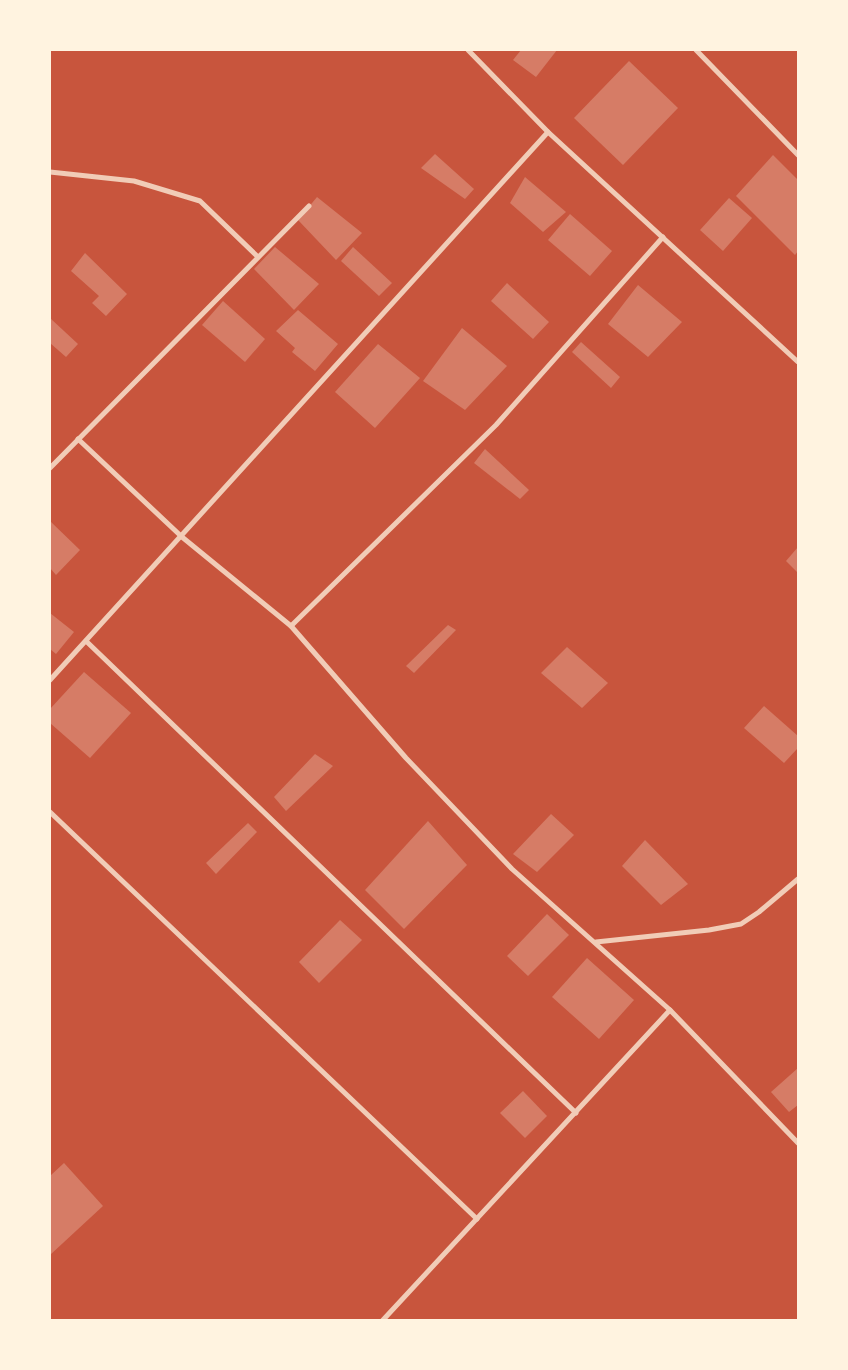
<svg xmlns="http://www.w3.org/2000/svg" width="848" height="1370" viewBox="0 0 848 1370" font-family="'Nunito Sans',sans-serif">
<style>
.building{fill:#d67c66}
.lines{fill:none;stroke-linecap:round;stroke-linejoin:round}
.minor{stroke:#f1ccb7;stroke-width:5}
</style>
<rect width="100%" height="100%" fill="#c8553d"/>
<g class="building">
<path d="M521,50h36l-21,27 -23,-17z"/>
<path d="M629,61l49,47 -55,57 -49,-47z"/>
<path d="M435,154l39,35 -9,10 -44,-31z"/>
<path d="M773,155l25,25v71l-3,4 -59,-59z"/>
<path d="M525,177l41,35 -23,20 -33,-29z"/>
<path d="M317,197l45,36 -26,27 -38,-40z"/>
<path d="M729,198l23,20 -29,33 -23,-21z"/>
<path d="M570,214l42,37 -22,25 -42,-36z"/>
<path d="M275,247l44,37 -25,26 -40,-41z"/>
<path d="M353,247l39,36 -13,13 -38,-35z"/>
<path d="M85,253l42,41 -21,22 -14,-13 7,-7 -28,-25z"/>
<path d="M507,283l42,39 -16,17 -42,-38z"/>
<path d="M638,285l44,37 -34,35 -40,-33z"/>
<path d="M223,301l42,38 -20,23 -43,-37z"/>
<path d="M298,310l40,34 -23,27 -23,-19 3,-4 -19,-17z"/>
<path d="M50,318l28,26 -12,13 -16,-14z"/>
<path d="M462,328l45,38 -42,44 -42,-29z"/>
<path d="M581,342l39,35 -9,11 -39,-36z"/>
<path d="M378,344l42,34 -45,50 -40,-36z"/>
<path d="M485,449l44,41 -9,9 -46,-36z"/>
<path d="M50,521l30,29 -24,25 -6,-7z"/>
<path d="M798,547v26l-12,-12z"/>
<path d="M50,613l24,19 -18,22 -6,-5z"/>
<path d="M448,625l8,5 -42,43 -8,-7z"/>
<path d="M567,647l41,36 -26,25 -41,-35z"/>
<path d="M84,672l47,41 -41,45 -40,-35v-14z"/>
<path d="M764,706l34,30v12l-14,15 -40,-35z"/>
<path d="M315,754l18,12 -47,45 -12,-14z"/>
<path d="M551,814l23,21 -37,37 -24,-18z"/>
<path d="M428,821l39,44 -63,64 -39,-39z"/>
<path d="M248,823l9,9 -41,42 -10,-11z"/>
<path d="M645,840l43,44 -27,21 -39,-39z"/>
<path d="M547,914l22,21 -41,41 -21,-20z"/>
<path d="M340,920l22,20 -43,43 -20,-21z"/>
<path d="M587,958l47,42 -35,39 -47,-42z"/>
<path d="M798,1068v37l-9,7 -18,-20z"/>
<path d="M523,1091l24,25 -22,22 -25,-25z"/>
<path d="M64,1163l39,43 -53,49v-79z"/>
</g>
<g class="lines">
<g class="minor">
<path d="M468,50l80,82 250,230"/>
<path d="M696,50l102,105"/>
<path d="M50,172l84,9 66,20 58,56"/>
<path d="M78,439l104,98 109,89 115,132 106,111 158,141 128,133"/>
<path d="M50,468l259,-262"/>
<path d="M291,626l205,-201 167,-188"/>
<path d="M86,641l490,472"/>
<path d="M50,680l498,-548"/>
<path d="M50,812l427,407"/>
<path d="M596,942l113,-12 32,-6 18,-12 39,-33"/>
<path d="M383,1320l287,-310"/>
</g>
</g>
<rect width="848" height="1370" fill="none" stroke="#fff3e0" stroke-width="102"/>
</svg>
